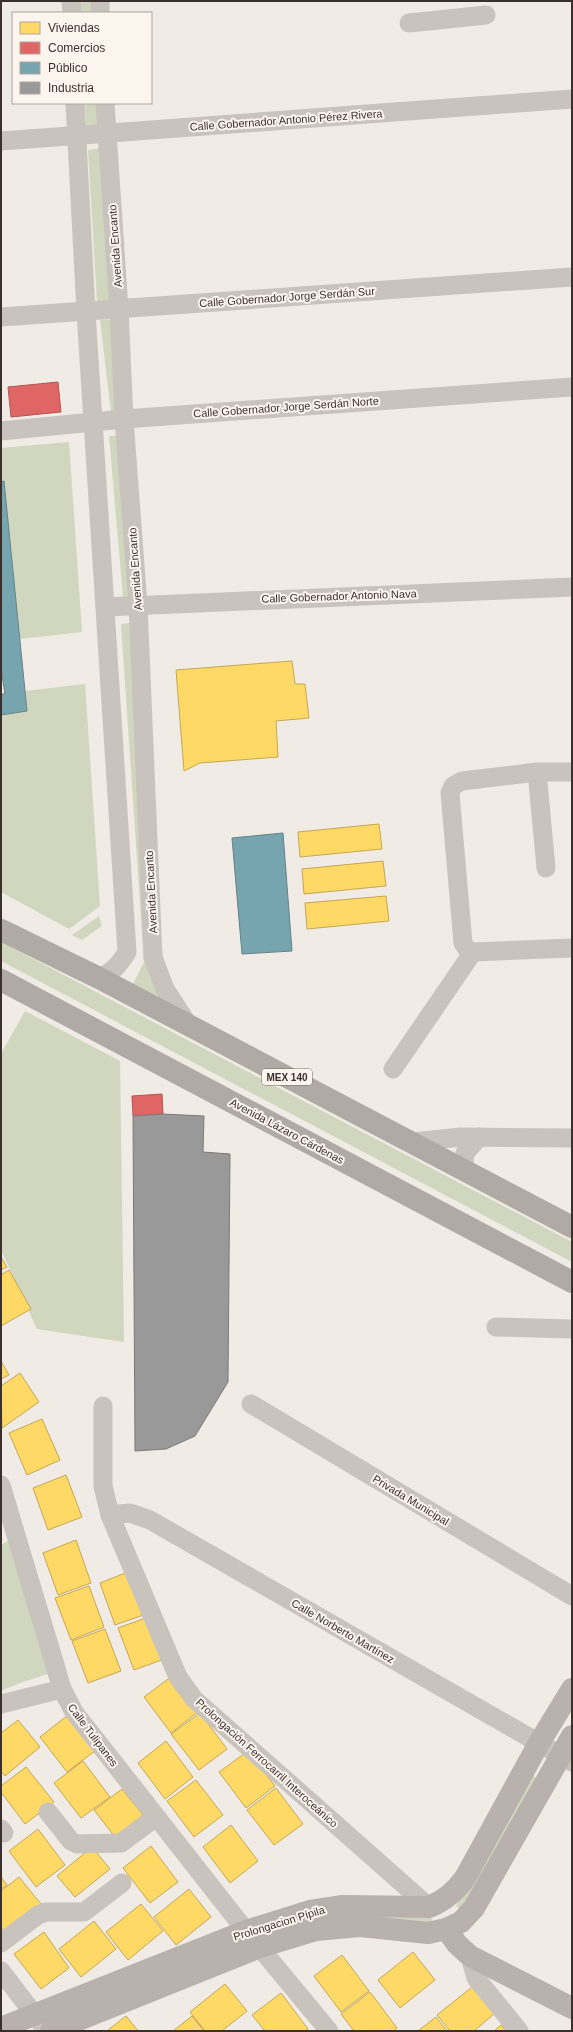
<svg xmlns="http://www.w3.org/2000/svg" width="573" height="2032" viewBox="0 0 573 2032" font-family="Arial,sans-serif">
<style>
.green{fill:#d1d6bf}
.homes{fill:#ffd966;stroke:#c4a654}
.shops{fill:#e06666;stroke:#ae5654}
.public{fill:#76a5af;stroke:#648287}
.industry{fill:#999;stroke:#7d7a78}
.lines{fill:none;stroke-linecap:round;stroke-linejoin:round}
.minor{stroke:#c9c3be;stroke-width:19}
.major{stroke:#b8b1ad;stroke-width:22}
.highway{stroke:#afaaa4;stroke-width:22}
.labels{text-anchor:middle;stroke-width:4;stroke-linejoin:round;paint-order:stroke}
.shield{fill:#fbf5ee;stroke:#756b66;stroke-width:1}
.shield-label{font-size:10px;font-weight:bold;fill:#3b302b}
.street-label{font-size:11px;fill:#3b302b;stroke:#fbf5ee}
</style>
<rect width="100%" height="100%" fill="#f0ebe5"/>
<g class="green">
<path d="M81,1h20l1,12h-21z"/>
<path d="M85,103h20l2,27 -21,2z"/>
<path d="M108,147l12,152 -23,2 -9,-151z"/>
<path d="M121,319l8,91 -18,2 -11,-92z"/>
<path d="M128,435l11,161 -16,1 -14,-161z"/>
<path d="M69,442l13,190 -62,7 -16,-158 -3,1v-34z"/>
<path d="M140,622l23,340 10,42 -40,-20 11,-22 -23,-338z"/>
<path d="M85,684l15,222 -31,23 -68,-37v-177l26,-4 -2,-20z"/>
<path d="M99,916l3,10 -20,14 -10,-5z"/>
<path d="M1,942l571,300v20l-571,-301z"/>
<path d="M25,1011l95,50 4,281 -87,-13 -36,-79v-196z"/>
<path d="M24,1531l42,137 -46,15 -19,8v-146z"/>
<path d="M532,1775l6,4 -76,131 -6,-4z"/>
<path d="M431,1917l3,7 -82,-5z"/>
</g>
<g class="homes">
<path d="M292,661l3,23h10l4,34 -33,3 2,36 -78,6 -16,8 -8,-101z"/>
<path d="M379,824l3,25 -82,8 -2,-25z"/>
<path d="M383,861l3,25 -82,8 -2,-25z"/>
<path d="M386,896l3,25 -82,8 -2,-26z"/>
<path d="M1,1257l6,10 -6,3z"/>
<path d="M9,1270l22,39 -30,17v-51z"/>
<path d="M1,1361l8,14 -8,4z"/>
<path d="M20,1373l19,29 -37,26 -1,-42z"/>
<path d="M42,1419l18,41 -33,15 -18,-42z"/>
<path d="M66,1475l16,42 -34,13 -15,-42z"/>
<path d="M76,1540l15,43 -33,12 -15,-42z"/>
<path d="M133,1570l16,43 -34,12 -15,-42z"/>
<path d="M89,1586l15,41 -33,13 -16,-42z"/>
<path d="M151,1616l16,42 -33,12 -16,-42z"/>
<path d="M105,1629l16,42 -33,12 -16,-42z"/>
<path d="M172,1676l27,35 -28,22 -27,-36z"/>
<path d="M200,1713l27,36 -28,21 -28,-36z"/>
<path d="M68,1715l27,36 -28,21 -27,-35z"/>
<path d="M18,1720l22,27 -35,29 -4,-5v-38z"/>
<path d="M166,1741l27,36 -28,22 -27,-36z"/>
<path d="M248,1751l27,35 -29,22 -27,-36z"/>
<path d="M83,1761l27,36 -29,21 -27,-35z"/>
<path d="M26,1767l28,35 -29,22 -24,-32v-6z"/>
<path d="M196,1780l27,35 -29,22 -27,-36z"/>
<path d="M276,1788l27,36 -29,21 -27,-35z"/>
<path d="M122,1789l21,26 -28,22 -21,-27z"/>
<path d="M231,1825l27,36 -28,22 -27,-36z"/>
<path d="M38,1829l27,36 -29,22 -27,-36z"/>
<path d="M151,1846l27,36 -28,21 -27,-35z"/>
<path d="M92,1847l18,22 -35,28 -18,-21z"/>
<path d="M1,1877l6,8 -6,4z"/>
<path d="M19,1877l22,27 -35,29 -5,-6v-36z"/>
<path d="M189,1889l22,28 -35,28 -22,-28z"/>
<path d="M141,1904l22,27 -35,29 -22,-28z"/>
<path d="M94,1921l22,28 -35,28 -22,-28z"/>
<path d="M44,1932l25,36 -28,21 -27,-35z"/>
<path d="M413,1952l22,28 -35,28 -22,-28z"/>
<path d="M342,1955l27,36 -28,21 -27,-36z"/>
<path d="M225,1984l22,27 -25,20h-17l-15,-19z"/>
<path d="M472,1987l22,27 -20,17h-24l-13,-16z"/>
<path d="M370,1992l27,36 -4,3h-39l-13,-17z"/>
<path d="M281,1993l27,36 -3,2h-40l-13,-16z"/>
<path d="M126,2016l12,15h-31z"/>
<path d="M192,2016l12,15h-31z"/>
<path d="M436,2017l11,14h-29z"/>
<path d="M501,2025l5,6h-12z"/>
</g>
<g class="shops">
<path d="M58,382l3,30 -50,5 -3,-30z"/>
<path d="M162,1094l1,20 -30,2 -1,-20z"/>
</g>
<g class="public">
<path d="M4,481l23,230 -26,4v-21h4l-4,-25v-187z"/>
<path d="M283,833l9,118 -50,3 -10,-116z"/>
</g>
<path class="industry" d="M163,1114l41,2 -1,36 27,2 -2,228 -33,54 -29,13 -31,2 -2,-335z"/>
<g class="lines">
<g class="minor">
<path d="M71,1l1,12"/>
<path d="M100,1v12"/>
<path d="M409,23l77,-8"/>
<path d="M75,103l11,209 41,640c-8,13 -14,20 -28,26"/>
<path d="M105,103l14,206 5,110 14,186 15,352 12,32 24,37"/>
<path d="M1,141l571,-42"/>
<path d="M1,317l571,-40"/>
<path d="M1,431l123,-12 448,-32"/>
<path d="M106,607l466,-20"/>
<path d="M537,772l9,96"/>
<path d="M572,772h-35l-75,9 -9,5 -3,7 13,150 4,6 6,3 99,-4"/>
<path d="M393,1069l80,-117"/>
<path d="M413,1142l48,-5 111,1"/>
<path d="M463,1169l2,-16 14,-16"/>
<path d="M496,1327l76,2"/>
<path d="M251,1404l321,192"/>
<path d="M103,1406v80l7,29 68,162 16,22 235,208"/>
<path d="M1,1485l61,204 12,23 172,219 83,100"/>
<path d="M110,1515l20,-2 20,7 422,242"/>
<path d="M1,1704l61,-15"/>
<path d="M48,1812l23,29 6,3 44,-1 35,-26"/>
<path d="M1,1829l3,4"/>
<path d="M1,1943l37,-28 8,-3h38l38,-29"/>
<path d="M470,1956l6,22 43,53"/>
<path d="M1,1971l42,55"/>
</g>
<g class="major">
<path d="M446,1929l11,15 13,12 102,52"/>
<path d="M1,2028l245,-97 64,-20 33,-5 86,1c15,-6 26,-15 36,-29l74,-135 33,-54"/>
<path d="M51,2031l209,-84 56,-17 44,-4 68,7 18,-4 15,-7 13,-14 98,-172"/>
</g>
<g class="highway">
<path d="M1,930l98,48 473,249"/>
<path d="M1,980l571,302"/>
</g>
</g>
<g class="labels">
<rect class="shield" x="262" y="1069" width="50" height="16" rx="3"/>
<g class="shield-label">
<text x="287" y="1081">MEX 140</text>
</g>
<g class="street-label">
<text transform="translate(286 120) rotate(-4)" y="4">Calle Gobernador Antonio Pérez Rivera</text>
<text transform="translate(115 246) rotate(-94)" y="4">Avenida Encanto</text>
<text transform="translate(287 297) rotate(-4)" y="4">Calle Gobernador Jorge Serdán Sur</text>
<text transform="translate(286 407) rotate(-4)" y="4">Calle Gobernador Jorge Serdán Norte</text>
<text transform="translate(135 569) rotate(-94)" y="4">Avenida Encanto</text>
<text transform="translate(339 596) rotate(-2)" y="4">Calle Gobernador Antonio Nava</text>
<text transform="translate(151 892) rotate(-93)" y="4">Avenida Encanto</text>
<text transform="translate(287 1131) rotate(28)" y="4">Avenida Lázaro Cárdenas</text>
<text transform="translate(411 1500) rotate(31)" y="4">Privada Municipal</text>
<text transform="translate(343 1631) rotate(30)" y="4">Calle Norberto Martínez</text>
<text transform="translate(93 1735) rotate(53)" y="4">Calle Tulipanes</text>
<text transform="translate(267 1763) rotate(42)" y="4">Prolongación Ferrocarril Interoceánico</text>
<text transform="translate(279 1923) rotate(-17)" y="4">Prolongacion Pípila</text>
</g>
</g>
<rect width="573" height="2032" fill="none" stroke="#3b302b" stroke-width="4"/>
<rect x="12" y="12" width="140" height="92" fill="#fbf5ee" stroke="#aea6a0"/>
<rect x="20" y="22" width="20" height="12" fill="#ffd966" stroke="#aea6a0"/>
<text x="48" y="32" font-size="12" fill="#3b302b">Viviendas</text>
<rect x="20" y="42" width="20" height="12" fill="#e06666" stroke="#aea6a0"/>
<text x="48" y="52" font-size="12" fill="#3b302b">Comercios</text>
<rect x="20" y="62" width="20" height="12" fill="#76a5af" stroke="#aea6a0"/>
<text x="48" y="72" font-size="12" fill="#3b302b">Público</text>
<rect x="20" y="82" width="20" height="12" fill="#999999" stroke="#aea6a0"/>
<text x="48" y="92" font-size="12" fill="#3b302b">Industria</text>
</svg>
